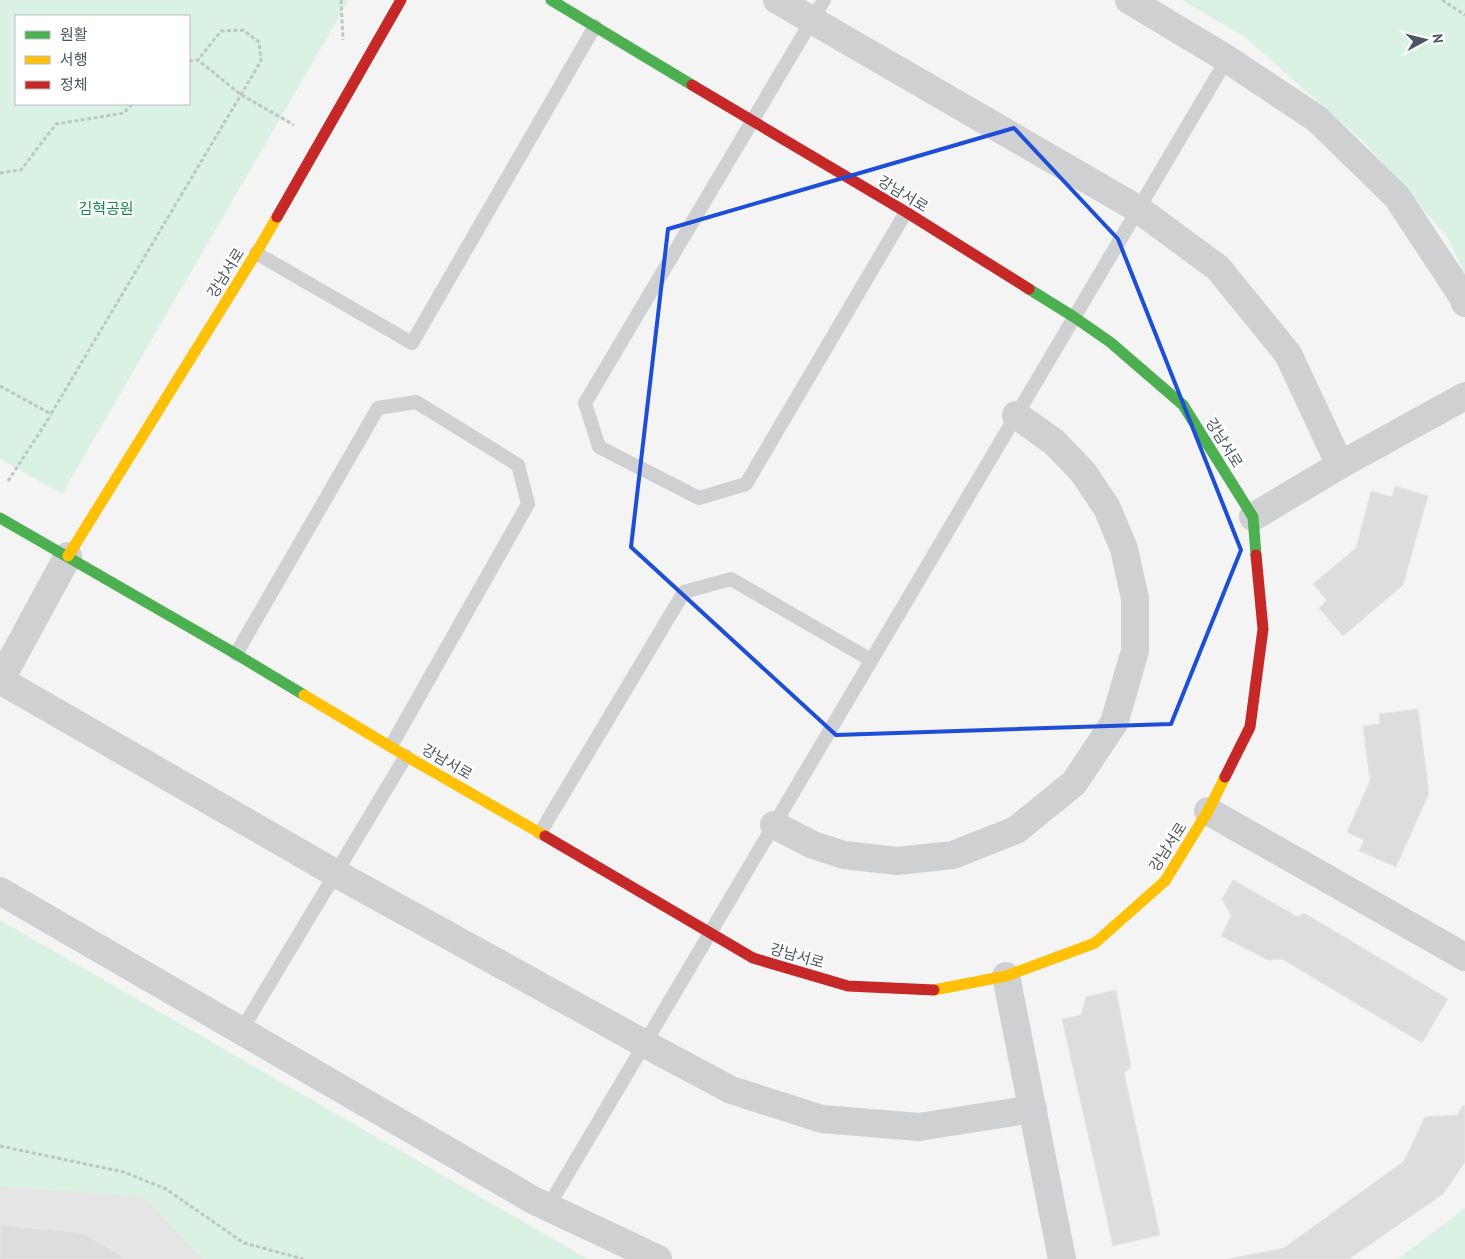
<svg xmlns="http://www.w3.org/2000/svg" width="1465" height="1259" viewBox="0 0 1465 1259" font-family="'PT Sans','Noto Sans KR',sans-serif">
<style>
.education{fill:#e6e5e6}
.green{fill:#d9f2e3;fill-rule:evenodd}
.building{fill:#ddddde;stroke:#e5e6e7}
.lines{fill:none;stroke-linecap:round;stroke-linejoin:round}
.path{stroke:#bcc7c4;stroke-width:3;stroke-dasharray:4 2.5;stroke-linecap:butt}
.lane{stroke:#ced0d2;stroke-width:14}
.street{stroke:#ced0d2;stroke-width:28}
.fast{stroke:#4caf50;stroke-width:11}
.slow{stroke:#ffc107;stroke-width:11}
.jam{stroke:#c62828;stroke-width:11}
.marked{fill:none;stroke:#1d4ed8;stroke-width:4;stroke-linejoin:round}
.labels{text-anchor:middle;stroke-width:4.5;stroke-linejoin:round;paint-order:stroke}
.street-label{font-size:15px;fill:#4a5661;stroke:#fff}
.park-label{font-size:15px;fill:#17864f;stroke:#fff}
</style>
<rect width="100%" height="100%" fill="#f4f4f4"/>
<path class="education" d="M0,1186l143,10 60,63h-203z"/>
<g class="green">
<path d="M0,0h349l-287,494 -62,-35zM189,16v88h-173v-88z"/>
<path d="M1182,0h283v274l-17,-36 -83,-95 -119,-105z"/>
<path d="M0,920l588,339h-385l-60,-63 -143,-10z"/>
<path d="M1465,1208v51h-67z"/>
</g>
<g class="building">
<path d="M1395,486l33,10 -25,89 -60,51 -24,-28 8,-8 -14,-16 43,-36 15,-57 21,6z"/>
<path d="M1418,709l11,84 -33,74 -37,-16 5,-11 -17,-8 23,-51 -7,-55 17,-2 -1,-10z"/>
<path d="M1233,880l65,37 6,-4 144,86 -26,44 -140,-84 -14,1 -47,-24 10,-20 -9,-17z"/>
<path d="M1116,990l15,77 -7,6 36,162 -47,11 -51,-227 19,-4 5,-18z"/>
<path d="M1463,1105l2,1v56l-22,32 -94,65h-122l57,-11 120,-87 21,-44 32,-2z"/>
<path d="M0,1225l83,8 43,26h-126z"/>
</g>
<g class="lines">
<g class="path">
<path d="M341,0l2,40"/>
<path d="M1442,0l23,15"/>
<path d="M189,61l9,-1 42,34 54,31"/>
<path d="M0,173l21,-3 35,-46 68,-11 8,-9"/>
<path d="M0,386l51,28 210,-353 -2,-19 -16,-12 -22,1 -23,29"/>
<path d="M8,481l43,-66"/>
<path d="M0,1146l124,26 42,17 78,54 59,16"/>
</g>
<g class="lane">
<path d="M824,0l-239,403 14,44 100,51 47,-14 160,-272"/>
<path d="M256,253l156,90 183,-317"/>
<path d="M236,654l142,-246 38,-6 102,63 10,39 -137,242"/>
<path d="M540,833l144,-241 47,-13 140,81"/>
<path d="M241,1031l165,-275"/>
<path d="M548,1207l679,-1148"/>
</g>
<g class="street">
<path d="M777,0l361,209 80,59 70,86 52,111"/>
<path d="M1129,0l98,59 90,60 80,78 66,100 2,6"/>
<path d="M1253,517l87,-52 125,-69"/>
<path d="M0,680l335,193 310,171 86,46 91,29 97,8 114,-18"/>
<path d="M0,681l68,-125"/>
<path d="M1208,811l257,146"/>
<path d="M774,825l39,20 31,10 53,6 56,-6 63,-25 58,-47 40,-60 21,-72v-53l-11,-49 -17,-41 -24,-36 -29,-30 -38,-27"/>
<path d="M0,891l533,309 125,59"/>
<path d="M1006,976l56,283"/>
</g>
<g class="fast">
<path d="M551,0l141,85"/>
<path d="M1029,289l45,28 36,25 73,63 70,112 3,38"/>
<path d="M0,518l236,136 68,41"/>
</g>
<g class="slow">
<path d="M68,556l188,-303 21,-36"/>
<path d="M304,695l102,61 139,80"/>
<path d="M934,990l72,-14 89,-33 70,-62 43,-70 17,-34"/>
</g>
<g class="jam">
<path d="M692,85l214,127 123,77"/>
<path d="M277,217l124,-217"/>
<path d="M1225,777l25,-50 13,-98 -7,-74"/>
<path d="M545,836l208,122 95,28 86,4"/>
</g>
</g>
<path class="marked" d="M1014,128l104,111 123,311 -70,174 -335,11 -205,-188 37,-318z"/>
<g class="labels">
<g class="street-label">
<text transform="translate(903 194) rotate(31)" y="5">강남서로</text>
<text transform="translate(226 273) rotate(-58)" y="5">강남서로</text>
<text transform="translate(1224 443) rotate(58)" y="5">강남서로</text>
<text transform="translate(447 762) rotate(30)" y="5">강남서로</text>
<text transform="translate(1168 847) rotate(-57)" y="5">강남서로</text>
<text transform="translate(797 956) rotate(16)" y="5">강남서로</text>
</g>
<g class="park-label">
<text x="106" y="214">김혁공원</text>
</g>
</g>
<rect x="15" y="15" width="175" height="90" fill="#ffffff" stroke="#b7bbc0"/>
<rect x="25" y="31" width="25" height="8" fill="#4caf50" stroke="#b7bbc0"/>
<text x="60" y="40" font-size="15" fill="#4a5661">원활</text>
<rect x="25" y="56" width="25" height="8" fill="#ffc107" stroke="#b7bbc0"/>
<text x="60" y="65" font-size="15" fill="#4a5661">서행</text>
<rect x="25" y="81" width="25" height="8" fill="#c62828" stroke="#b7bbc0"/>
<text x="60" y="90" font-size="15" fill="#4a5661">정체</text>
<g transform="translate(1425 40) rotate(83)" stroke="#ffffff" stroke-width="4" paint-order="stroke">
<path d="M0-4L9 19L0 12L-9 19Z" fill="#4a5661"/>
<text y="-8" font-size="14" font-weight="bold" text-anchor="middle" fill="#4a5661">N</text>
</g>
</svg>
